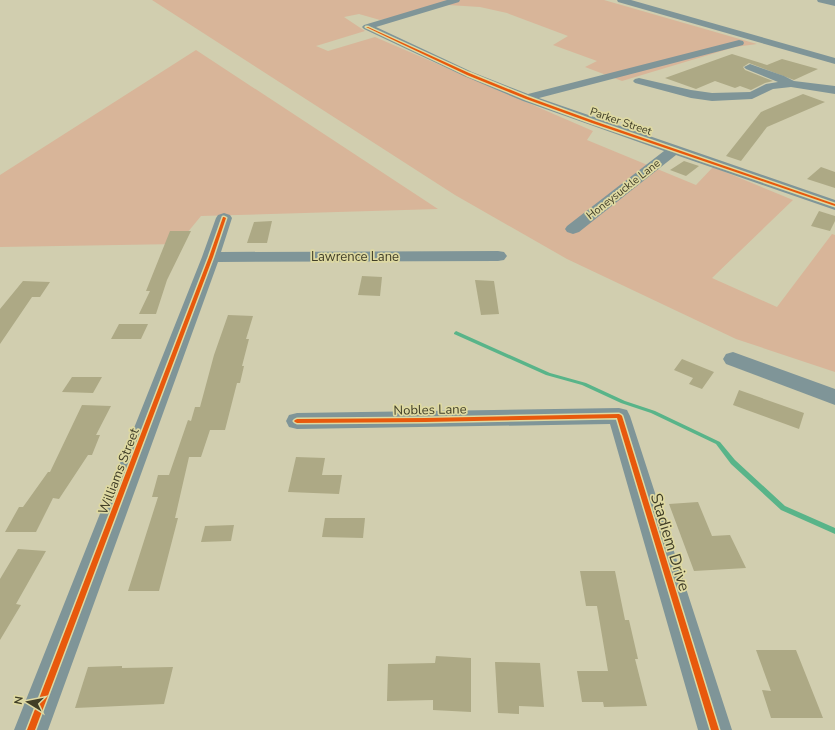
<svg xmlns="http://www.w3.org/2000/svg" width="835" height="730" viewBox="0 0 835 730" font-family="'Nunito Sans',sans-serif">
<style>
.green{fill:#d8b599}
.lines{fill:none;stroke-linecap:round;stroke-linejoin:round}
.stream{fill:#59b489;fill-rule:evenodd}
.building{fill:#ada985}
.minor{fill:#7f9598;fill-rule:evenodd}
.cycleway-casing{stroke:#ded9a2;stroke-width:3}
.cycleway{fill:#e8590c;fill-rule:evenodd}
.labels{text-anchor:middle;stroke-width:3.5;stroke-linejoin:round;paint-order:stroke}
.far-street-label{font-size:11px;fill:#403e27;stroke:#ded9a2}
.street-label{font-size:13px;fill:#403e27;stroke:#ded9a2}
.near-street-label{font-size:16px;fill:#403e27;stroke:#ded9a2}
</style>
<rect width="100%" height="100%" fill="#d1ceaf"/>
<g class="green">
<path d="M152,0h452l153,44 -22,3 -113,34 -37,-14 12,-6 -44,-16 15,-9 -61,-23 -27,-6 -32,-2 -68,15 -21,-6 -15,3 21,14 -49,15 12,5 47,-14 218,94 -6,9 109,45 17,-18 80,33 -81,78 65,29 55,-73 3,1v137l-99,-33 -169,-80 -112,-64z"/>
<path d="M196,50l242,159 -237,7 -23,28 -178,3v-72z"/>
</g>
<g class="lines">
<path class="stream" d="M456,331l94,42 36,10 39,18 30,10 65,31 15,18 50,46 50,22v6l-54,-24 -50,-46 -15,-20 -65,-31 -30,-10 -39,-18 -36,-10 -92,-41v-1z"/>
</g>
<g class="building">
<path d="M732,54l35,11 15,-6 36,10 -24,11 -45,-17 -6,4 2,3 28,11 -8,2 -14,7 -11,-4 -5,2 -20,-7 -19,8 -31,-11z"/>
<path d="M803,94l22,8 -58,25 -26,34 -15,-5 35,-44z"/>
<path d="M684,161l15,5 -13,10 -16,-6z"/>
<path d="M821,167l14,5v16l-28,-9z"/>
<path d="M819,211l16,5v5l-5,10 -19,-5z"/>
<path d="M272,221l-5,22h-20l7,-21z"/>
<path d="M170,231h21l-24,49 -11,34h-17l11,-23h-4z"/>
<path d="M362,276l20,1 -2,19 -22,-1z"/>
<path d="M475,280l19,1 5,33 -18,1z"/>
<path d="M23,281l27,1 -10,15h-8l-32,47v-35z"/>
<path d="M228,315l25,1 -7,23h3l-7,27h2l-4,17h-3l-12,47h-15l-9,27h-12l-14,61h3l-19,73h-31l30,-94h-6l6,-22h11l19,-55 3,1 4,-14h5l14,-52z"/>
<path d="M119,324h29l-7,15h-30z"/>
<path d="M682,359l32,13 -12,17 -13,-5 4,-6 -19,-8z"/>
<path d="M72,377h30l-9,16 -31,-1z"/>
<path d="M739,390l65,23 -5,16 -66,-24z"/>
<path d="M82,405l29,1 -15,29h4l-8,20h-4l-29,44 -6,-1 -17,34h-31l14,-25h4l25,-35h2z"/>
<path d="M296,457l29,1 -3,17h20l-3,19 -51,-2z"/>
<path d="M698,502l14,34 18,-1 16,33 -52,3 -25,-67z"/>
<path d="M325,518h40l-2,20 -41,-1z"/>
<path d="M234,525l-3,16 -30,1 4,-16z"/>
<path d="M18,549l28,2 -30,53 5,1 -21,35v-61z"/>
<path d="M580,571h35l10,49h4l9,39h-3l12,47 -43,1 -1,-5h-21l-5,-31h31l-11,-65h-11z"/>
<path d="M756,650h40l27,68h-52l-9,-28 9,1z"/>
<path d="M436,656l35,2v54l-38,-2v-10l-46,1 1,-37 47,-1z"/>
<path d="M495,662l45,1 4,44 -25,-1v8l-21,-1z"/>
<path d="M122,666v2l51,-1 -9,37 -89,4 13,-41z"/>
</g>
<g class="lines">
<g class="minor">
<path d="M447,0h13l-1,2 -83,25 96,45 56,22 211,-54 4,1 1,2 -1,2 -204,53 296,102v10l-159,-55 -97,77 -6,2 -6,-2 -2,-3 2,-3 97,-75 -141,-50 -59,-25 -100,-47 -2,-2 2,-2z"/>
<path d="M617,0h14l204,58v6l-217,-62z"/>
<path d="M817,0h18v6l-17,-4z"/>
<path d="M750,64l34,12 10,5 41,5v8l-44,-7 -18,2 -21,10 -40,2 -21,-3 -56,-15 -2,-2 2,-2 4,-1 52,12 21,3 38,-1 16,-8 12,-2 -32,-13 -2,-2z"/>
<path d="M224,213l6,2 2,3 -11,34 277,-1 6,1 3,4 -3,4 -6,1 -280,1 -170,468h-34l188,-473 14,-39 2,-3z"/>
<path d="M733,352l102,37v16l-109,-41 -3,-5 3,-5z"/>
<path d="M619,408l8,2 3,6 102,314h-34l-88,-306 -313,5 -8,-2 -3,-6 3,-6 8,-2z"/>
</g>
<g class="cycleway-casing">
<g id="cycleway">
<path d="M366,27h2l101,46 59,24 66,24 241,83v2l-243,-83 -66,-24 -59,-24z"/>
<path d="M223,217h1l2,1 -13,39 -178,473h-8l182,-473z"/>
<path d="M619,414l2,1 1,1 97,314h-8l-94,-312 -192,4 -128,1 -2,-1 -1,-1 1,-1 2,-1 128,-1z"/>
</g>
</g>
<use href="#cycleway" class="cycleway"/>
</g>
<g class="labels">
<g class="far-street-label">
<text transform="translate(621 121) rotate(19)" y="4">Parker Street</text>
<text transform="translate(623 189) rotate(-38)" y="4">Honeysuckle Lane</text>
</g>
<g class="street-label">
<text x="355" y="261">Lawrence Lane</text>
<text transform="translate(430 409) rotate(-1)" y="5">Nobles Lane</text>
<text transform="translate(118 471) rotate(-69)" y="5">Williams Street</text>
</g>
<g class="near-street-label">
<text transform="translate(671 542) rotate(73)" y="6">Stadiem Drive</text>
</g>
</g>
<g transform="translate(28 702) rotate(280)" stroke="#ded9a2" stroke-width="3" paint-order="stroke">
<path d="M0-3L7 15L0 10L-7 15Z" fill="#403e27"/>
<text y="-6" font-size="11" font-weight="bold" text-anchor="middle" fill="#403e27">N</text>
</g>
</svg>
